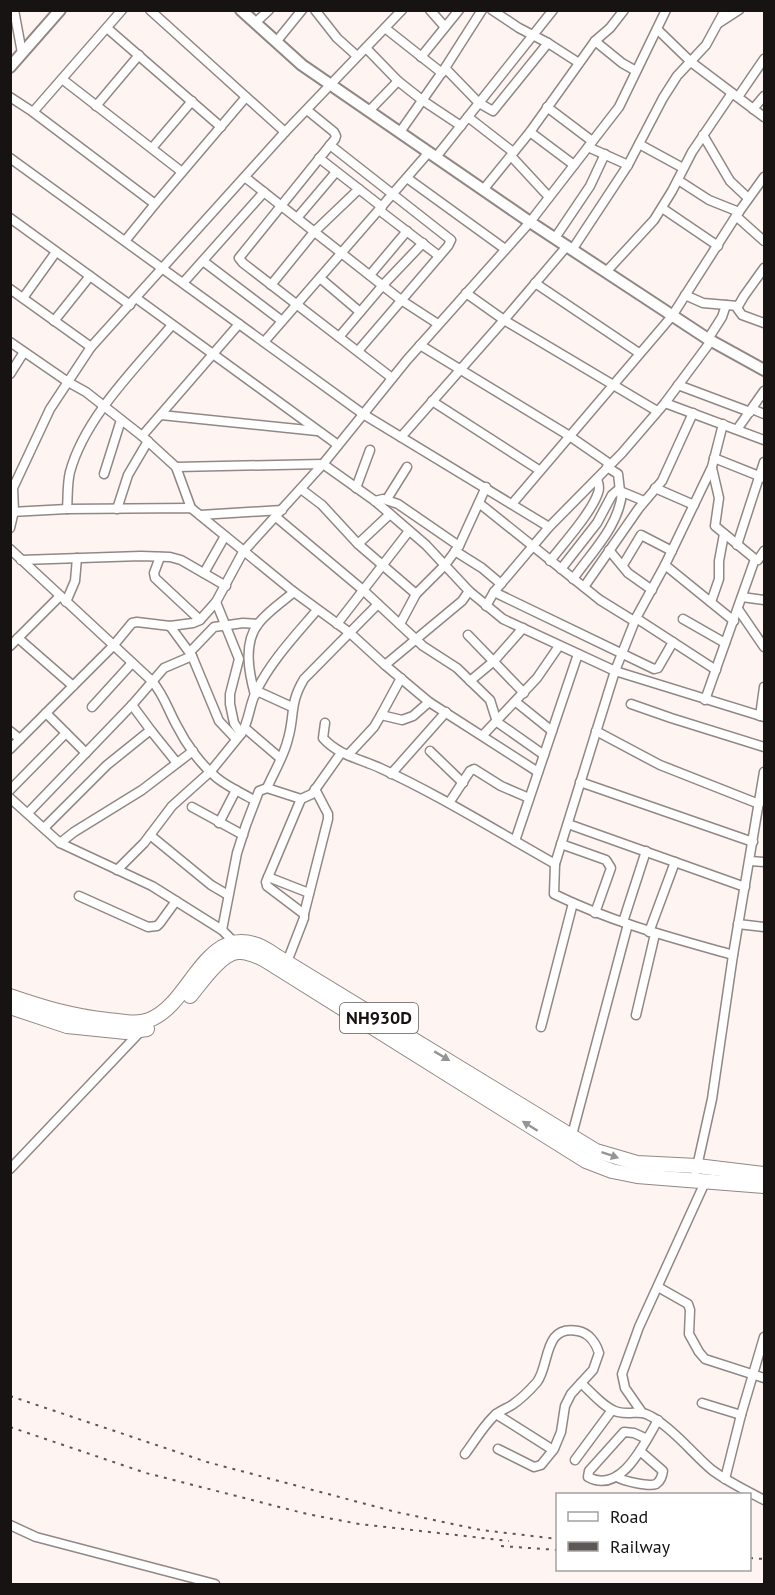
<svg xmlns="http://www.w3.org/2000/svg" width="775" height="1595" viewBox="0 0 775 1595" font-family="'PT Sans',sans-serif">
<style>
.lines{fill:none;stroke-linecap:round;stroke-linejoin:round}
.minor-casing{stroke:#918885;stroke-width:11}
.tertiary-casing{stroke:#918885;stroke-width:14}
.trunk-casing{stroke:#918885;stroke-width:16}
.minor{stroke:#fff;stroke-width:8}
.tertiary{stroke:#fff;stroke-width:10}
.trunk{stroke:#fff;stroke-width:14}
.rail{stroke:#5d5856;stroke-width:2;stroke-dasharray:3 6;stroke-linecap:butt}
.oneway{fill:#969594}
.labels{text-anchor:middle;stroke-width:6;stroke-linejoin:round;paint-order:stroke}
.shield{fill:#fff;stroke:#5c5a59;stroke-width:1.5}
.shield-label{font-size:18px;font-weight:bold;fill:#161312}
</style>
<rect width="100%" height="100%" fill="#fef4f1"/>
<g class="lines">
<g class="minor-casing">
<g id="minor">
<path d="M14,10l8,43"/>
<path d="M150,10l135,122"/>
<path d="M315,10l22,28 20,18"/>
<path d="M430,10l15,17"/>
<path d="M492,10l27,18 29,15 31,20"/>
<path d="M255,23l14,-13"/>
<path d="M719,23l20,-13"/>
<path d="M107,28l114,99"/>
<path d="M385,28l57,45"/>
<path d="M657,29l34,33 73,55"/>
<path d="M595,41l27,22 14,8"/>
<path d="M276,42l26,-32"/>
<path d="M366,48l32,33 24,19 39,26"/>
<path d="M421,57l38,-47"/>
<path d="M445,68l34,35 14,8 55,-68"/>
<path d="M62,79l120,93"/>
<path d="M10,97l23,15 89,-102"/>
<path d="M738,97l26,-38"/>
<path d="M96,106l43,-51"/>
<path d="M547,107l45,34"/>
<path d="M753,109l11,-13"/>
<path d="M307,110l27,22 2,4 -1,3 -96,119 4,5 149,115"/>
<path d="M369,111l29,-30"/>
<path d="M33,112l122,92 -30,37"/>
<path d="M468,117l45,35"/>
<path d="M400,132l45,-64 37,-58"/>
<path d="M530,132l44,33"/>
<path d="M703,135l27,46 18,17"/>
<path d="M639,144l44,24"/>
<path d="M330,145l121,95 -3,6 -90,105"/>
<path d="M588,147l40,18"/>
<path d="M152,148l40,-47"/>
<path d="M511,156l38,41"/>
<path d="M436,157l117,-147"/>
<path d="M10,158l353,256 186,113"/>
<path d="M319,158l63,49"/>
<path d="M246,178l155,122 37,24"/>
<path d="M407,178l98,71"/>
<path d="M678,180l31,20 30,12"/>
<path d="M483,190l47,-58 65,-91 15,-13 14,-18"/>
<path d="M155,204l91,-107"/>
<path d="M662,208l56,38"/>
<path d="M379,210l60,46"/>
<path d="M736,216l28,25"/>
<path d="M10,218l120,87"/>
<path d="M297,218l39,-46"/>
<path d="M555,238l35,-52 15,-32"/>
<path d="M572,250l56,-85 35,-67 14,-22 29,-31 19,-35"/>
<path d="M203,261l79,60"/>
<path d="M764,268l-20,28 -7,12 5,7 22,8"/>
<path d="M606,272l48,-52 18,-29 20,-39 40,-59"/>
<path d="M370,275l37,-44"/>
<path d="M320,278l40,34"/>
<path d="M183,283l81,-91"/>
<path d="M535,283l104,70"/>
<path d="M271,285l43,-53 45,-43"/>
<path d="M10,289l81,58"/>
<path d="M466,293l38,27 153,91"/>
<path d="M685,295l18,8 35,3"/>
<path d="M23,298l33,-46"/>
<path d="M136,298l202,147"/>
<path d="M54,321l36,-45"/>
<path d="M339,337l44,-52 40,-42"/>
<path d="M708,339l14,-22 4,-12"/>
<path d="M10,342l58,40 18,10 56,44 34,31 15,41"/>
<path d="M264,342l165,-190"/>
<path d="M420,345l148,90 42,29"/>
<path d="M10,374l14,-22"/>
<path d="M678,385l72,27"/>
<path d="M432,401l107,69"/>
<path d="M665,403l99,37"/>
<path d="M752,409l12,5"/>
<path d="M161,415l156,16"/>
<path d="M738,428l26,-37"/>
<path d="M142,436l97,-112"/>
<path d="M401,437l103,-117 63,-74"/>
<path d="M714,458l50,20"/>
<path d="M176,467l147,-3 52,37 51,44 43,46 34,28 112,52 149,46"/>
<path d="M607,467l11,7 2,17 24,10"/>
<path d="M104,474l17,-54"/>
<path d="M356,488l14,-38"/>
<path d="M655,488l39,17"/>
<path d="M301,489l21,16 36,39 58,50"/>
<path d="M387,499l20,-32"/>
<path d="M375,501l8,-2 15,5 61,42"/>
<path d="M479,503l121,97 34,21"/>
<path d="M512,504l160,-188 64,-100 28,-39"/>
<path d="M67,509c1,-12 0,-25 3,-37 15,-55 66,-104 102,-147"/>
<path d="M117,509l11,-34 20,-34"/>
<path d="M11,512l56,-3 124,-1 103,84 56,41 35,32"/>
<path d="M200,515l82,-5"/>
<path d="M276,517l87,73 60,56 34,22 33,32 7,22 47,33"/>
<path d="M10,528l4,-17 -1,-23 37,-79 41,-62 194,-215 117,-122"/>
<path d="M358,544l32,-30"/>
<path d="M737,545l27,-83"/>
<path d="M10,549l142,132c12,14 16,29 25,45 9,18 24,39 40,52 11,9 25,15 37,22"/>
<path d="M609,550l19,23 24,17"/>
<path d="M455,551l27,17 19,16"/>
<path d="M160,557l-6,16 1,5 45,42"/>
<path d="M21,560l120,-4 29,1 11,3 45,26"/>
<path d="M758,560l6,-9"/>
<path d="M550,561c14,-18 41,-48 48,-68 2,-5 1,-9 -1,-14"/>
<path d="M623,565l18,-30 31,16"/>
<path d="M665,565l69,56"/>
<path d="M561,569l36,-46 15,-28 7,-6"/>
<path d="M204,573l21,-37"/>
<path d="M573,579c18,-26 46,-53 49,-86"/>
<path d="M584,587l55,-79 23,-27 31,-68"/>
<path d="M494,592l160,77 4,-1 15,-26"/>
<path d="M742,597l22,3"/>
<path d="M66,602l9,-21 2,-23"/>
<path d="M216,602l23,57 -9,35v10l4,19 7,11"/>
<path d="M711,602l8,-23v-18l5,-27"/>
<path d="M486,606l8,-14 55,-65 73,-74 43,-50 46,-62"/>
<path d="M738,609l26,38"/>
<path d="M636,618l80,52"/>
<path d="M683,619l42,24"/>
<path d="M337,624l72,-93"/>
<path d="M400,624l16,-30 29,-29 14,-19 27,-59"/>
<path d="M170,626l22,30 27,65 17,18"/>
<path d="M468,635l56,58"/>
<path d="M18,638l55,48"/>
<path d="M10,646l50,-50"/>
<path d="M190,652l24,-25 29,-4 15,1"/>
<path d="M470,681l24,-20 29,-33"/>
<path d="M257,691l35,16"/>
<path d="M255,695c-6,-22 -12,-51 3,-71 9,-12 24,-22 36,-32"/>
<path d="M705,700l50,-141 -40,-33 4,-28 -7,-30"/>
<path d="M429,702l109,70"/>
<path d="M516,702l36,29"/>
<path d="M631,704l40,14 93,29"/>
<path d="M132,705l20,27"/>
<path d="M92,707l40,-44"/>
<path d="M46,713l40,40"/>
<path d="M381,715l20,-37"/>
<path d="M760,716l4,-29"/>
<path d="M325,723l-2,15c15,17 37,21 57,30 46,21 90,47 135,73l63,-187"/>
<path d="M245,728l35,30"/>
<path d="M10,731l10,8"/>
<path d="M596,731l64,34 99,39"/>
<path d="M483,735l54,-57 22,-32"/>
<path d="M10,749l103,-103 19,-23 5,-1 33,4 23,-3 7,-3 16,-18 27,-50 80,-88 84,-104 123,-138 89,-115 47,-97"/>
<path d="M430,751l33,32"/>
<path d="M348,755l26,-28 7,-12 21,5 11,-4 16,-14 -44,-37 77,-64 7,-10"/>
<path d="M391,774l55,-62"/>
<path d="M580,782l173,60"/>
<path d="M267,788c7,-16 17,-32 21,-49 7,-24 1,-35 16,-60l74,-75"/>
<path d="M10,790l56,-57"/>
<path d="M10,798l50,45 92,43 70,44 12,12 1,4"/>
<path d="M449,803l21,-32 4,-2 27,17 28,12"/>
<path d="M192,807l51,28"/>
<path d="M28,813l104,-108 32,-37 28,-12"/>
<path d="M219,823l17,-33"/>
<path d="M568,824l177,63"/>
<path d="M44,828l63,-63 41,-33h4l25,31"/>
<path d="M150,835l61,50 17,10"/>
<path d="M515,841l40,23 60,-193 21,-53 29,-53 47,-98 11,-43"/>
<path d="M60,843l14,-11 68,-42 51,-39"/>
<path d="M561,844l45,16 5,8 -16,45"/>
<path d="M750,861l14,1"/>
<path d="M555,864l-1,30c57,28 118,44 179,61"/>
<path d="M117,870l27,-27 28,-37 39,-35 30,-37c8,-12 8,-27 14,-40 14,-31 40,-58 62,-84"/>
<path d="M268,877l41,16"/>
<path d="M79,896l69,31 9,-1 3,-3 16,-22"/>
<path d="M304,914l24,-95v-5l-13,-25"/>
<path d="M623,922l23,-71"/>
<path d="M738,924l26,3"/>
<path d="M222,930l15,-77 9,-28 13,-34 8,-3 34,11 11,-5 29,-41"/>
<path d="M649,932l26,-70"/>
<path d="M287,962l17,-44v-4l-37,-28 -1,-4 35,-83"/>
<path d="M636,1015l19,-81"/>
<path d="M541,1027l32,-124"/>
<path d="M572,1135l56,-211"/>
<path d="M10,1169l131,-138"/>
<path d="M694,1180l18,-81 21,-144 31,-183"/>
<path d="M658,1287l30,17 2,6 -1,24 10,18 6,7 59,19"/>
<path d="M702,1403l39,12"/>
<path d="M641,1411l-16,-23 -3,-14 17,-47 67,-147"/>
<path d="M496,1414l57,36"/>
<path d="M647,1439l-13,-6 -10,-1 -35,39 -1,6c33,18 56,-33 70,-57"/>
<path d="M498,1449l36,18 7,-2 13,-16 7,-17 4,-26 6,-12 10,-11"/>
<path d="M465,1454c9,-12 17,-26 28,-37 5,-6 13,-8 19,-12 9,-6 18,-15 25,-23 13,-17 6,-58 41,-51 11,2 18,12 21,22l-6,17 -12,13c10,9 24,26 37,29 18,4 19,-5 39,8 21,14 36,34 55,50 16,12 35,21 52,30"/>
<path d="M575,1460l37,-50"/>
<path d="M617,1477c6,4 32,10 39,7 5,-3 6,-8 7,-13l-23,-20"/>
<path d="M725,1479l16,-64 23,-78"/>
<path d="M10,1525l26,12 179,47"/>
</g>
</g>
<g class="tertiary-casing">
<g id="tertiary">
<path d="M241,10l61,55 228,157 178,117 56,31"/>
<path d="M10,67l50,-57"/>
</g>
</g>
<g class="trunk-casing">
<g id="trunk">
<path d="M10,996c35,12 62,20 98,24 14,1 28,5 41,0 41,-15 54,-91 105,-76 9,2 16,8 24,13l318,194 41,12 60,3 67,8"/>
<path d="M190,996c11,-13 31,-43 48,-44 10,-1 19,4 27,8l321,201 26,10 25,5 127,10"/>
<path d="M10,1007l57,19 59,6 21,-3"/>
</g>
</g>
<use href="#minor" class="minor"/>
<use href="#tertiary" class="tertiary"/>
<use href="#trunk" class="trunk"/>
<g class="rail">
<path d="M10,1396l197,66 189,50 85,18 77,9"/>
<path d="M10,1427l136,46 161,41 52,10 150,17"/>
<path d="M501,1546l57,4"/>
<path d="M750,1558l14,1"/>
</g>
</g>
<defs><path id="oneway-solid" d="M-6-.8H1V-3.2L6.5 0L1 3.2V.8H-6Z" transform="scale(1.5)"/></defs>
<g class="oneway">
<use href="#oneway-solid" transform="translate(442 1056) rotate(31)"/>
<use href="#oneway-solid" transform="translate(530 1126) rotate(-148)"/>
<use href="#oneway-solid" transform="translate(610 1155) rotate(19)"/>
</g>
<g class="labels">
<rect class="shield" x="340" y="1003" width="78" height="30" rx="4.5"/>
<g class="shield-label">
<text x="379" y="1024">NH930D</text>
</g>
</g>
<rect width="775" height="1595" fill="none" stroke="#161312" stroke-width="24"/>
<rect x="556" y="1493" width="195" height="78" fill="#ffffff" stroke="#a2a1a0" stroke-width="1.5"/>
<rect x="568" y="1512" width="30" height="9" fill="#ffffff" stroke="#a2a1a0" stroke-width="1.5"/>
<text x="610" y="1523" font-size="18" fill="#161312">Road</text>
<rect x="568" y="1542" width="30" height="9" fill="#5d5856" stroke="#a2a1a0" stroke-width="1.5"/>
<text x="610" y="1553" font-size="18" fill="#161312">Railway</text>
</svg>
